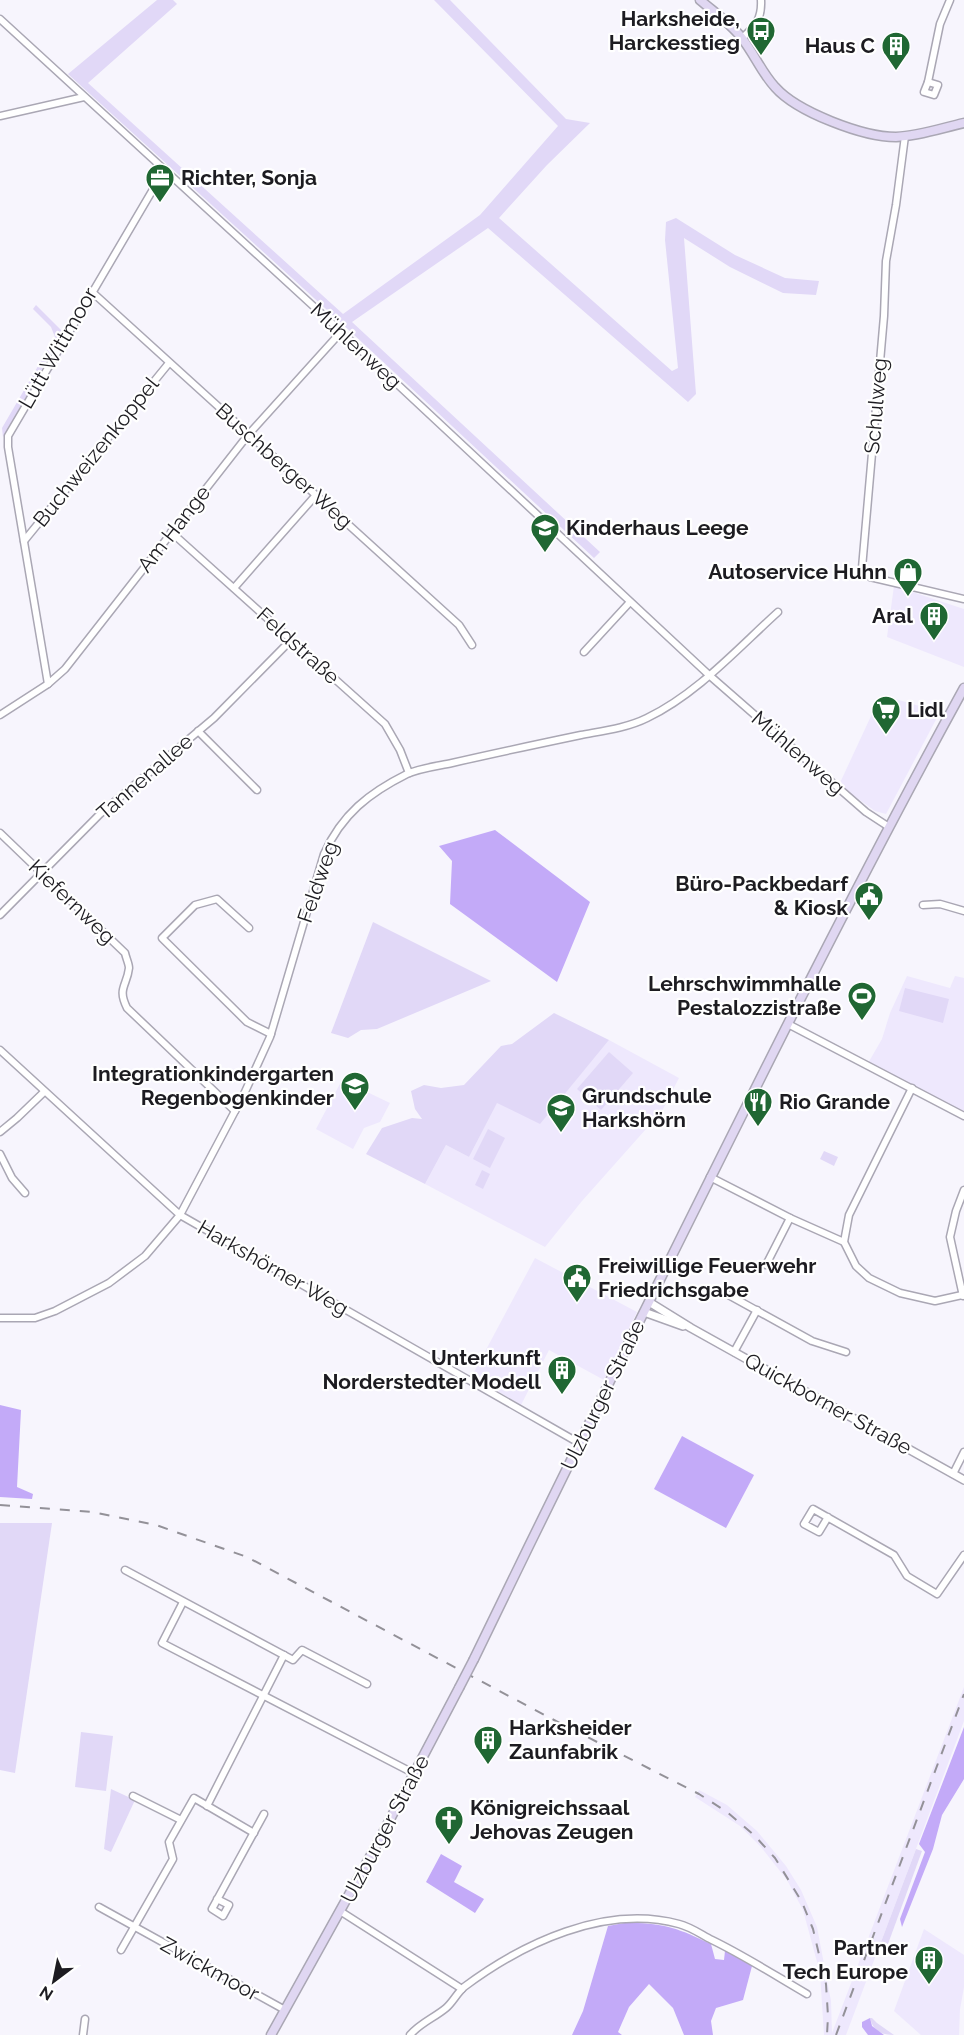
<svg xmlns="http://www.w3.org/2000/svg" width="964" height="2035" viewBox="0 0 964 2035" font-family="Raleway,sans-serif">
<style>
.built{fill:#eee8fd}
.green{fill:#e1d8f7}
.forest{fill:#c3aaf8}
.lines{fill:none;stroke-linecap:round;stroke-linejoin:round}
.minor-casing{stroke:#aaa7b4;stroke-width:9}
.tertiary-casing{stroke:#aaa7b4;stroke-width:10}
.secondary-casing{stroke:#aaa7b4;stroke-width:11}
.minor{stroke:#fff;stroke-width:6}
.tertiary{stroke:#fff;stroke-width:7}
.secondary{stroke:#e0d7f2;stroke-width:8}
.rail{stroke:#939198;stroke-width:2;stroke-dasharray:10 10;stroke-linecap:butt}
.secondary-bridge-casing{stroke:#aaa7b4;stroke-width:11;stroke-linecap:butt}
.secondary-bridge{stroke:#e0d7f2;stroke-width:8}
.labels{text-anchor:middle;stroke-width:4.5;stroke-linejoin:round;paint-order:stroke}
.poi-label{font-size:21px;font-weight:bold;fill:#1d1c21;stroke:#fff;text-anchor:end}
.street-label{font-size:21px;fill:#1d1c21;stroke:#fff}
</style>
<rect width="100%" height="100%" fill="#f7f5fd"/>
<g class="built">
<path d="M894,586l70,23v58l-77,-30z"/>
<path d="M885,696l55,16 -54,102 -11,-3 -36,-26 39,-84z"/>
<path d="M907,976l43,12 5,-12 9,2v138l-97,-51 15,-26 8,-26z"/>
<path d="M609,1040l70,38 -17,33 -80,90 -37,46 -120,-63 21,-39 23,12 28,-55 43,21z"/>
<path d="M342,1080l48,23 -10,19 -16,6 -11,21 -37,-20z"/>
<path d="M535,1258l102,54 -33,68 -55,-30 -28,55 -49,-29z"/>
<path d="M964,1687v34l-118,314h-22l-4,-62 -17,-63 -16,-30 -26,-33 -21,-21 -45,-29 4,-7 28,15 30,26 29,35 15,24 16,37 14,74 1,32z"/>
<path d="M924,1929l40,26v32l-4,22 -1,26h-38l-27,-24z"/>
</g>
<g class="green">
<path d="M157,0h16l4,4 -89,79 255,231 137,-99 78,-89 -124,-126h16l116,119 24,4 -43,42 -48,53 173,153 6,-3 -13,-128 1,-18 10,-4 59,37 50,23 34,3 -3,14 -33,-2 -53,-26 -46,-29 12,156 -8,8 -200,-174 -136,94 248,230 -6,6 -257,-239 -269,-245z"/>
<path d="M36,305l27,27 -60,105 -1,-9 53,-91 -4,-10 -18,-18z"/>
<path d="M373,922l118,59 -114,48 -16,1 -13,8 -17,-5z"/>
<path d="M905,988l44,11 -6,24 -44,-12z"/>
<path d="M554,1013l55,27 -69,84 -43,-21 -28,54 -23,-12 -21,39 -59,-30 16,-26 30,-10 10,1 -7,-10 -4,-18 13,-6 17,3 23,-3 37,-39 11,-2z"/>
<path d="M609,1052l24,21 -32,37 -24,-21z"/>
<path d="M488,1129l17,9 -15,30 -17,-9z"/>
<path d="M824,1151l14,6 -4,9 -14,-7z"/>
<path d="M482,1170l8,4 -7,15 -8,-4z"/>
<path d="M0,1523h52l-37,250 -15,-3z"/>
<path d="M81,1732l32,4 -7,55 -31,-4z"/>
<path d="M111,1789l24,11 -24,52 -7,-3z"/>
<path d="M916,1849l6,2 -34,93 -7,-2z"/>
<path d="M870,2018h2l5,5 17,12c-12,0 -21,-4 -24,-17z"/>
</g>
<g class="forest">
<path d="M495,830l95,72 -33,80 -107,-78 2,-43 -13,-15z"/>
<path d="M0,1405l21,5 -4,77 16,7 -1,5 -32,-2z"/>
<path d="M682,1436l72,39 -28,53 -72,-39z"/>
<path d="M964,1727v52l-22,36 -9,34 -31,78 -2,-8 25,-67 -6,-8z"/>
<path d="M441,1854l21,12 -8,16 30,17 -9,14 -49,-31z"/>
<path d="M624,1923c38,-1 54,5 87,21l4,15 9,1 1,-9 27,15 -9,34 -27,8 -5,13 2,14h-29l-11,-27 -24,-24 -20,23 -11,25 4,3h-50l11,-24 25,-85z"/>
<path d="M870,2018l2,8 12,9h-16l-6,-8v-5z"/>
</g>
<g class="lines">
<g class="minor-casing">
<g id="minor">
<path d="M0,19l335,307 374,349 157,137 23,15"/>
<path d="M742,38c14,-12 20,-20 19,-38"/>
<path d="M928,82l12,-58 10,-24"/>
<path d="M928,82l10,3 -4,10 -10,-3z"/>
<path d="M0,116l84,-19"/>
<path d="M905,136l-9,69 -10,56 -2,55 -22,252 2,4 6,5 94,22"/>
<path d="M91,291l368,334 13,20"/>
<path d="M171,532l214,192 15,26 9,23"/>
<path d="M24,541l145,-178"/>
<path d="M234,588l82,-93"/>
<path d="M584,652l46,-50"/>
<path d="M48,684l-40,-237v-11l157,-267"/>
<path d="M0,715l48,-31 17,-15 183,-234 93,-103"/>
<path d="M198,731l59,59"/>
<path d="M0,833l125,120c1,5 4,11 4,15 -2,18 -12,20 -2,40l108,103"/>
<path d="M923,905l17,-1 24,7"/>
<path d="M0,915l100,-101 114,-96 77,-78"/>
<path d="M249,928l-32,-29 -22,6 -33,33 85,84 24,12"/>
<path d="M788,1024l176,92"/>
<path d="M0,1050l180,165 399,228"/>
<path d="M912,1088l-63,127 -5,27 12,24 13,12 31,15 35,8 27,-6"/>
<path d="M0,1132l17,-14 27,-26"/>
<path d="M0,1154l12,24 13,15"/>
<path d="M710,1177l80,41 54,24"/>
<path d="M766,1265l24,-47"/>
<path d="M725,1293l87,48 34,11"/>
<path d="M963,1296l-13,-59 6,-26 8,-21"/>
<path d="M0,1318h35l20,-7 54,-28 36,-27 35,-41 64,-121 26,-57 54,-183c18,-40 45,-61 83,-80 13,-6 31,-8 45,-11 43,-10 86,-19 129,-28 21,-4 46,-7 66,-17 50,-24 90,-69 131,-106"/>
<path d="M734,1352l23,-42"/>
<path d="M953,1474l11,-22"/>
<path d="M828,1517l-9,15 -15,-8 9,-15 81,46 13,21 30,18 27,-39"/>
<path d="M125,1570l168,90 9,-10 65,34"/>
<path d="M183,1602l-21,41 253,131"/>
<path d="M133,1796l48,24"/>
<path d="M207,1806l77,-151"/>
<path d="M217,1899l12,6 -6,11 -11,-7 52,-95"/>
<path d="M99,1907l186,103"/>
<path d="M340,1911l122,78"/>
<path d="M121,1950l52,-91 -4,-17 25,-44 60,35"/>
<path d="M83,2035l2,-16"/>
<path d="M410,2035c10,-12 24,-17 36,-27 7,-6 11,-15 18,-21 59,-44 141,-83 215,-63 12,3 23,11 33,16 33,16 64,36 95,54"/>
</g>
</g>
<g class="tertiary-casing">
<g id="tertiary">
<path d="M649,1302l42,26 273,152"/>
<path d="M644,1312l39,14"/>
</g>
</g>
<g class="secondary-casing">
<g id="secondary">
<path d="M700,0c14,12 30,23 41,37 13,16 20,35 34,50 22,25 88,50 121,50 23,-1 46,-9 68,-14"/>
<path d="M474,1659c53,-110 107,-219 161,-329 107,-215 213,-431 329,-642"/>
<path d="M271,2035l105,-189 83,-158"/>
</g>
</g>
<use href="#minor" class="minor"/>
<use href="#tertiary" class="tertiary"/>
<use href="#secondary" class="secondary"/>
<g class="rail">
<path d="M0,1505l92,7 64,13 91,32 307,163 145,74 28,18 27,23 21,23 27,44 11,27 13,55 2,32 -1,19"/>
<path d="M836,2035l128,-341"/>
</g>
<g class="secondary-bridge-casing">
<path id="secondary-bridge" d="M459,1688l15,-29"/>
</g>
<use href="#secondary-bridge" class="secondary-bridge"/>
</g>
<defs>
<g id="bus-pin" transform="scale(1.5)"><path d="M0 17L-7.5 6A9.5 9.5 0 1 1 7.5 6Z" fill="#206733" stroke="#fff"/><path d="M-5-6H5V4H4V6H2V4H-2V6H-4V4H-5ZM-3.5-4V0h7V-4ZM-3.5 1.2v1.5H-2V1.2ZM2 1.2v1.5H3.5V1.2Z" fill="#fff"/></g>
<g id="building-pin" transform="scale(1.5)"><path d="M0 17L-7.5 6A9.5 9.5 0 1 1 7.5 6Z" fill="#206733" stroke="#fff"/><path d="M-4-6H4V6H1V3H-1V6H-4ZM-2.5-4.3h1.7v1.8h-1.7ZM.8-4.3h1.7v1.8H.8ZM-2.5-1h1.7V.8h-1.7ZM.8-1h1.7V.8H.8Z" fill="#fff"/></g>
<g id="office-pin" transform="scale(1.5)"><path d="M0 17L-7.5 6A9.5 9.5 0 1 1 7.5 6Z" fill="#206733" stroke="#fff"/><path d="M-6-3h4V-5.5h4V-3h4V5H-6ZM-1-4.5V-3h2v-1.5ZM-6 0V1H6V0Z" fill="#fff"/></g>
<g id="school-pin" transform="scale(1.5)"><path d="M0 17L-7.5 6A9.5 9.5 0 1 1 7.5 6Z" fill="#206733" stroke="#fff"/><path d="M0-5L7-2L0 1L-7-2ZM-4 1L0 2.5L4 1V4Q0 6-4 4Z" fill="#fff"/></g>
<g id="shop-pin" transform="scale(1.5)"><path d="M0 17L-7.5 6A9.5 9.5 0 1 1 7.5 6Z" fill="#206733" stroke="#fff"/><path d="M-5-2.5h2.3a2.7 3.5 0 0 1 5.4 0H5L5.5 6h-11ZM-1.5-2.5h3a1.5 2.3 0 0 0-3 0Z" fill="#fff"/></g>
<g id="supermarket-pin" transform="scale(1.5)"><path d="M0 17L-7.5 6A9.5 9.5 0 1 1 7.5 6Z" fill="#206733" stroke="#fff"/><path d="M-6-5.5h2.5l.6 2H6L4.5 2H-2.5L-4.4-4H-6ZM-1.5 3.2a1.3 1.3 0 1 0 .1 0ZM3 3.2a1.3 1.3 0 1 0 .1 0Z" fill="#fff"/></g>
<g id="civic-pin" transform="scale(1.5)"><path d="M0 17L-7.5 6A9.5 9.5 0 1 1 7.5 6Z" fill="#206733" stroke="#fff"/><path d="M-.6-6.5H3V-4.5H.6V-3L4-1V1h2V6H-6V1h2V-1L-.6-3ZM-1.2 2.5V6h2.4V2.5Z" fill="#fff"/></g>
<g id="stadium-pin" transform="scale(1.5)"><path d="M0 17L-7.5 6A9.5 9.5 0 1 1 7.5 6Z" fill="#206733" stroke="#fff"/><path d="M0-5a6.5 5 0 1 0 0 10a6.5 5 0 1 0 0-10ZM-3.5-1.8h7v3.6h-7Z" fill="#fff"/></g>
<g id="restaurant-pin" transform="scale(1.5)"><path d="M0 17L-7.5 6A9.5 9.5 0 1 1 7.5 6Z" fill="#206733" stroke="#fff"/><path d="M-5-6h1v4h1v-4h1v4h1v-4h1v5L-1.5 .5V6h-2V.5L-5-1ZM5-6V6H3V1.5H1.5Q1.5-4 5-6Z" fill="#fff"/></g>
<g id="church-pin" transform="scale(1.5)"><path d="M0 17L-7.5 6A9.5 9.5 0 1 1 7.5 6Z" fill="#206733" stroke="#fff"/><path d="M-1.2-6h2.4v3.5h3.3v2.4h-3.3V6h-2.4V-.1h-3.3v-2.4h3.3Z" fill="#fff"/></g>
</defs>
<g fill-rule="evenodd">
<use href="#bus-pin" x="761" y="31"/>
<use href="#building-pin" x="896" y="46"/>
<use href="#office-pin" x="160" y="178"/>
<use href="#school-pin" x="545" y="528"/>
<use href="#shop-pin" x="908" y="572"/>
<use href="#building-pin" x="934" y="616"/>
<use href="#supermarket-pin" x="886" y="710"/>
<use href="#civic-pin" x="869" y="896"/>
<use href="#stadium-pin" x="862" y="996"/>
<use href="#school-pin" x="355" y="1086"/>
<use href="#restaurant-pin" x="758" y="1102"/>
<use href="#school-pin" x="561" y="1108"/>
<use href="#civic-pin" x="577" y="1278"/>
<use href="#building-pin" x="562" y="1370"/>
<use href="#building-pin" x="488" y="1740"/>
<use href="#church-pin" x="449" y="1820"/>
<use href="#building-pin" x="929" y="1960"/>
</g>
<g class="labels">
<g class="poi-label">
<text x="740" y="26">Harksheide,<tspan x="740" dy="24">Harckesstieg</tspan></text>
<text x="875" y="53">Haus C</text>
<text x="181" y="185" text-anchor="start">Richter, Sonja</text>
<text x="566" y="535" text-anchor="start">Kinderhaus Leege</text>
<text x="887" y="579">Autoservice Huhn</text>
<text x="913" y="623">Aral</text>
<text x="907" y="717" text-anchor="start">Lidl</text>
<text x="848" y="891">Büro-Packbedarf<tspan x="848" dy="24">&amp; Kiosk</tspan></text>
<text x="841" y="991">Lehrschwimmhalle<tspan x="841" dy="24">Pestalozzistraße</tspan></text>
<text x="334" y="1081">Integrationkindergarten<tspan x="334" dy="24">Regenbogenkinder</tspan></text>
<text x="582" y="1103" text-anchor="start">Grundschule<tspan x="582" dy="24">Harkshörn</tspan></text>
<text x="779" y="1109" text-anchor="start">Rio Grande</text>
<text x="598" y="1273" text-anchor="start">Freiwillige Feuerwehr<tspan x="598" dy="24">Friedrichsgabe</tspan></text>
<text x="541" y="1365">Unterkunft<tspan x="541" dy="24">Norderstedter Modell</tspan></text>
<text x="509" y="1735" text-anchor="start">Harksheider<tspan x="509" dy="24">Zaunfabrik</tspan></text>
<text x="470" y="1815" text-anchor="start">Königreichssaal<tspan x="470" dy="24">Jehovas Zeugen</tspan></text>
<text x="908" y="1955">Partner<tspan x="908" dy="24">Tech Europe</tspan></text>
</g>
<g class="street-label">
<text transform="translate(356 346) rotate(43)" y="7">Mühlenweg</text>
<text transform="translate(58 348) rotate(-60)" y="7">Lütt Wittmoor</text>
<text transform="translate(876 406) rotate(-85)" y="7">Schulweg</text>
<text transform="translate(96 452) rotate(-51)" y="7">Buchweizenkoppel</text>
<text transform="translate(284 466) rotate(42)" y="7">Buschberger Weg</text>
<text transform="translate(174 529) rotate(-52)" y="7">Am Hange</text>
<text transform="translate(298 646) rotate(42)" y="7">Feldstraße</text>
<text transform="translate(798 753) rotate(41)" y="7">Mühlenweg</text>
<text transform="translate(145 777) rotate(-41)" y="7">Tannenallee</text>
<text transform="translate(318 882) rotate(-71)" y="7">Feldweg</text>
<text transform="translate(72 902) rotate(44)" y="7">Kiefernweg</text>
<text transform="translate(273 1268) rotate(30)" y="7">Harkshörner Weg</text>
<text transform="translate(603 1395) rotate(-64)" y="7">Ulzburger Straße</text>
<text transform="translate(828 1404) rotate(29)" y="7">Quickborner Straße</text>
<text transform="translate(385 1829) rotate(-62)" y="7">Ulzburger Straße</text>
<text transform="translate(210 1969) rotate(29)" y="7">Zwickmoor</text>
</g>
</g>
<g transform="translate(54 1981) rotate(212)" stroke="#ffffff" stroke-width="4.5" paint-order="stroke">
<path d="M0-4.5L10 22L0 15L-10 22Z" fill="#1d1c21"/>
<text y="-9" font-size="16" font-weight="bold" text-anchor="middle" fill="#1d1c21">N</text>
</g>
</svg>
